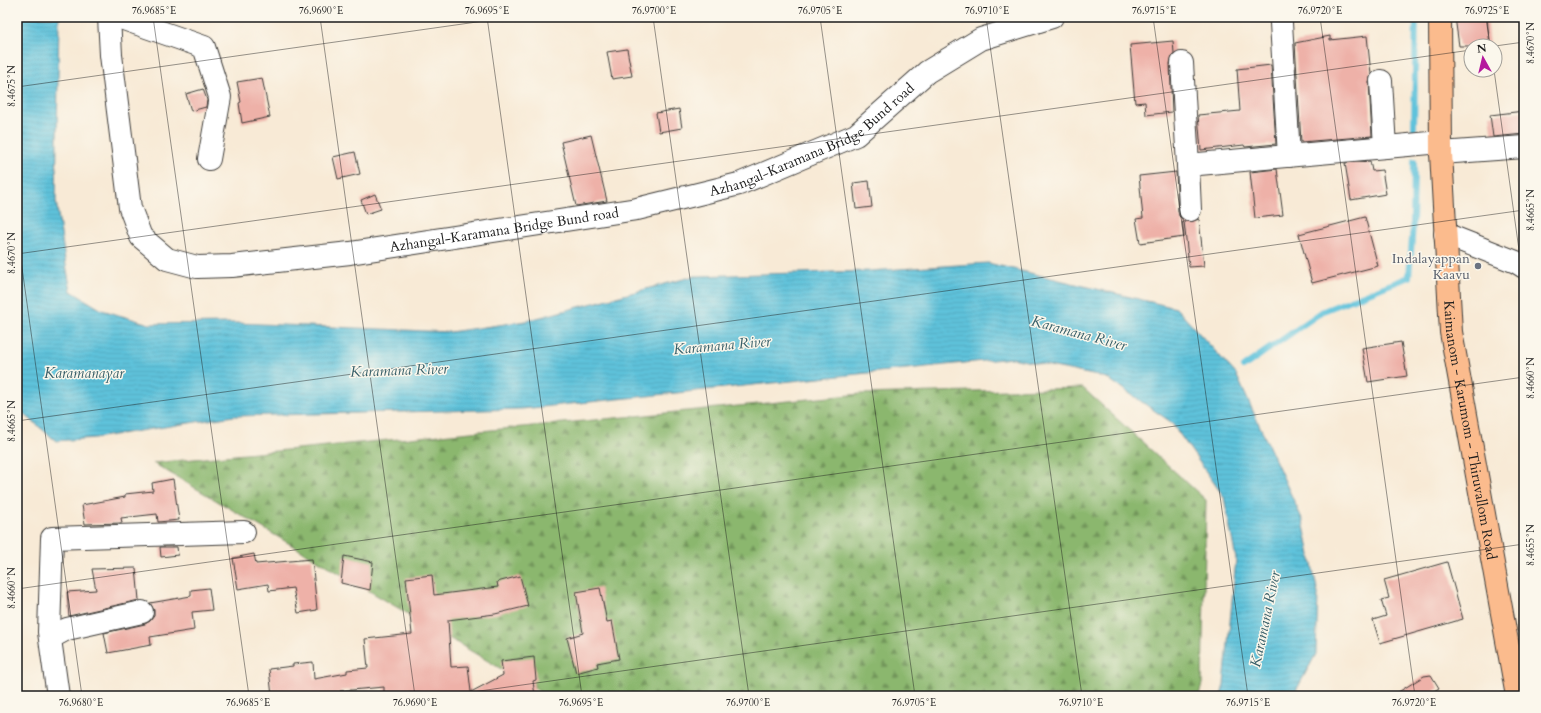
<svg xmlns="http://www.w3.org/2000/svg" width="1541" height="713" viewBox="0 0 1541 713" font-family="Cardo,serif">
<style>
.forest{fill:url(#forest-firs);stroke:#546a45}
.water{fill:url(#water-rules);stroke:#3d6f7c}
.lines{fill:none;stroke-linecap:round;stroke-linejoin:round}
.stream{stroke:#5ec2db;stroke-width:6}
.building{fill:#eeb1a8}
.minor-casing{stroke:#3d3b38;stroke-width:24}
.major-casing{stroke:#3d3b38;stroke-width:24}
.minor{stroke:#fff;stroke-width:22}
.major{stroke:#fbbb8d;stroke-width:22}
.ticks{fill:none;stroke:#1c1c1c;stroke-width:1;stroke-opacity:0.45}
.worship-dot{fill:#6b7280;stroke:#fbf7ec;stroke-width:1.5}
.labels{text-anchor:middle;stroke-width:3;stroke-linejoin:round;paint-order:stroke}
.street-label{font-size:14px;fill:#1c1c1c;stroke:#fbf7ec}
.worship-label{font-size:14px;fill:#5b616d;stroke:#fbf7ec;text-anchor:end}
.water-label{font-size:15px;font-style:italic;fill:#365e68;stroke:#fbf7ec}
.neatline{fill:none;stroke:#1c1c1c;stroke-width:1.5}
.ticks-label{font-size:10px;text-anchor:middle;fill:#1c1c1c}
</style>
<defs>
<pattern id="forest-firs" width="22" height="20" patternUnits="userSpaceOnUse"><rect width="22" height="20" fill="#8bb76e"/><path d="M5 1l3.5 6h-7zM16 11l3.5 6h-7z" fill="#71945a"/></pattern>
<pattern id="water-rules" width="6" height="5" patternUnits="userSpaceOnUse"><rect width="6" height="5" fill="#5ec2db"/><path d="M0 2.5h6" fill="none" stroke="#51a6bb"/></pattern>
</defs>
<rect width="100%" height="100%" fill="#fbf7ec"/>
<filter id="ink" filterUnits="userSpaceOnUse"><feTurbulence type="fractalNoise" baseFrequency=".025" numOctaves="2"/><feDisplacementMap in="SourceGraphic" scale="8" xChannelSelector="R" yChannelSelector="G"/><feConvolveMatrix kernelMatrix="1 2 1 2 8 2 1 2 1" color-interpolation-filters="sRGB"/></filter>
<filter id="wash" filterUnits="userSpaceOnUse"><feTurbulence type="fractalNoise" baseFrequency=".012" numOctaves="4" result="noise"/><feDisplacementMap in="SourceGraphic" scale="16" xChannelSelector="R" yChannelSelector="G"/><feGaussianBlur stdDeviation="0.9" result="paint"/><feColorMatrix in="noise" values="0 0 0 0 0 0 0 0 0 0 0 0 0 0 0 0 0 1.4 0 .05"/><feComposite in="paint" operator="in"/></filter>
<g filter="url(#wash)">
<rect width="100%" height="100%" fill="#f8ead6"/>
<path class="forest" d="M1083,388l123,112 -4,184 -3,12h-652l-394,-233 708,-69z"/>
<path class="water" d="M17,17h42l-3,184 9,59 6,31 31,19 47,14 86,-1 215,9 76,-11 169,-45 174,-5 119,-8 188,45 60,66 67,147 15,73 -2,60 -23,42h-72l3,-11 12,-126 -12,-62 -53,-75 -64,-44 -95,-20 -490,51 -289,7 -138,22 -39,3 -39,-33z"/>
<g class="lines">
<g class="stream">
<path d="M1414,128l2,-111"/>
<path d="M1243,367l80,-56 86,-34 4,-52 1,-64"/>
</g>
</g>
<g id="blocks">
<g class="building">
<path d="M1455,17h32l3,29h-31z"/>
<path d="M1330,36v4l37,-4 4,38 -2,8 3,54 -71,6 -6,-99z"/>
<path d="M1173,41l1,12 -3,5 -1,6 2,48 -26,3 -1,-13 -10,1 -5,-58z"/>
<path d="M627,49l5,27 -20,3 -5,-27z"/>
<path d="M1271,65l5,79 -31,3 -1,-2 -43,5 -3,-35 42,-4 -3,-42z"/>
<path d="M262,78l8,39 -28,6 -3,-20 2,-1 -4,-20z"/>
<path d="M203,89l4,11 -1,7 -15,4 -5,-17z"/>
<path d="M679,109l3,19 -23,4 -3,-19z"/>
<path d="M1524,111v23l-31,3 -3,-22z"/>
<path d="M591,135l16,66 -31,5 -15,-64z"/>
<path d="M355,152l5,22 -22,5 -5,-22z"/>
<path d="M1370,161l2,10 10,-1 4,24 -35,6 -6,-37z"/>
<path d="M1277,169l6,46 -28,3 -5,-46z"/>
<path d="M1176,172l2,39 1,5 3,3 2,18 -44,6 -4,-24 7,-1 -4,-42z"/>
<path d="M869,181l3,26 -16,2 -3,-26z"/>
<path d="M375,194l6,15 -15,5 -5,-14z"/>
<path d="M1365,217l13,49 -66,17 -13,-49z"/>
<path d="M1199,219l5,47 -15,1 -5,-46 7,1z"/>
<path d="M1401,342l6,34 -39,6 -6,-34z"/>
<path d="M173,479l6,41 -21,2 -1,-8 -36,4 1,5 -37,1 -3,-19 43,-8v-3l28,-3 -1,-8z"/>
<path d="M160,547h17l1,8 -17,2z"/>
<path d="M254,554l2,10 56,-5 5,51 -19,3 -5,-25 -24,3 -1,-7 -30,5 -5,-31z"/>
<path d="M344,556l29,6 -3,28 -29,-7z"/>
<path d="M1447,562l16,57 -83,24 -7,-23 13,-4 -5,-16 8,-2 -5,-18z"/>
<path d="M136,568l3,32 -70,16 -2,-24 29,-2 -4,-21z"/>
<path d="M432,575l2,20 64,-8 -1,-5 23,-6 8,30 -33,8 -47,6 3,47 17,-1 3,26 32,-17 -2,-14 33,-4 2,23 -3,1 2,15h-80v-2l-46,-1 -1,3h-24v-9l-44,4 1,2 -19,3h-50l-3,-27 24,-3v-2l20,-2 1,17 33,-6v-3l21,-2 -3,-29 47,-5 -6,-56z"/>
<path d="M209,588l3,22 -20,2 2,18 -44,7 1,8 -43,8 -4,-20 41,-9 5,-3 4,-5v-6l-4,-7 41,-7v-6z"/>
<path d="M600,588l7,34 5,-1 7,38 -22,4 1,4 -22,6 -9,-35 16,-5 -7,-41z"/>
<path d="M1431,675l8,13 -13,8h-34l32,-20z"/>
</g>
</g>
</g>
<g filter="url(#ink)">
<use href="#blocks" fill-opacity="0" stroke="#3d3b38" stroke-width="1"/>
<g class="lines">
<g class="minor-casing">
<g id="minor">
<path id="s1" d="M109,17l2,38 19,153 11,29 26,22 30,8 35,-1 118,-13 287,-44 102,-25 117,-49 71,-63 54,-33 71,-22"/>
<path d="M118,17l86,30 16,50 -11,62"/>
<path d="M1281,23l8,133"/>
<path d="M1182,63l6,102"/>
<path d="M1381,81l4,66"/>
<path d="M1441,153l83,-6"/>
<path d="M1190,210l-2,-45 253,-23"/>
<path d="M1445,234l71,28 8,5"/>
<path d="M50,638l17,-9 75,-17"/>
<path d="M58,696l-9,-64 3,-94 192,-6"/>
</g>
</g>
<g class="major-casing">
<g id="major">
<path id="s2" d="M1440,17l1,136 10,179 66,364"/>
</g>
</g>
<use href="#minor" class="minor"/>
<use href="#major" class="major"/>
</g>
</g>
<path class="ticks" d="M153,17l96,679M320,17l95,679M487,17l95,679M653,17l96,679M820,17l95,679M986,17l96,679M1153,17l95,679M1320,17l95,679M1486,17l4,29M1495,46l29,-4M1494,70l30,216M17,87l495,-70M17,232l65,464M17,254l1454,-204M17,421l1507,-211M17,589l1507,-212M444,696l1080,-152"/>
<circle class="worship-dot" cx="1478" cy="266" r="4"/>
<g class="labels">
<g class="street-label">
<text dy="5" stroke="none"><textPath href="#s1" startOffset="923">Azhangal-Karamana Bridge Bund road</textPath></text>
<text dy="5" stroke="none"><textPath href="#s1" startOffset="598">Azhangal-Karamana Bridge Bund road</textPath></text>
<text dy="5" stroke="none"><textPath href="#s2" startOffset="415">Kaimanom - Karumom - Thiruvallom Road</textPath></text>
</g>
<g class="worship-label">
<text x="1470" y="263">Indalayappan<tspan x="1470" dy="16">Kaavu</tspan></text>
</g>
<g class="water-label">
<text transform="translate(1079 333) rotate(15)" y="5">Karamana River</text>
<text transform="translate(722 345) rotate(-5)" y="5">Karamana River</text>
<text transform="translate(399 370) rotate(-2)" y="5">Karamana River</text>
<text x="84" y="378">Karamanayar</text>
<text transform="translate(1265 619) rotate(-78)" y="5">Karamana River</text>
</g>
</g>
<rect width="1541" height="713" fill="none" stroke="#fbf7ec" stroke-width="44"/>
<g transform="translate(1483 58) rotate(352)"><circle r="19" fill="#fbf7ec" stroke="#a29f99"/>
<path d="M0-3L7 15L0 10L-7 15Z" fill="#b5179e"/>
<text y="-6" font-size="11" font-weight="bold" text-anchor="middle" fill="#1c1c1c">N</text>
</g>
<rect x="22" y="22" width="1497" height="669" class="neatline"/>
<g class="ticks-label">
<text x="154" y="14">76.9685°E</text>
<text x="321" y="14">76.9690°E</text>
<text x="487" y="14">76.9695°E</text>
<text x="654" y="14">76.9700°E</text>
<text x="820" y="14">76.9705°E</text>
<text x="987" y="14">76.9710°E</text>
<text x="1154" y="14">76.9715°E</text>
<text x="1320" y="14">76.9720°E</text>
<text x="1487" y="14">76.9725°E</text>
<text transform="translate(1530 43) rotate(-90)" y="4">8.4670°N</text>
<text transform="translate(11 86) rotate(-90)" y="4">8.4675°N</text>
<text transform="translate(1530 210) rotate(-90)" y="4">8.4665°N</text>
<text transform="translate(11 253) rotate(-90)" y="4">8.4670°N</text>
<text transform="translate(1530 378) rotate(-90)" y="4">8.4660°N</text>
<text transform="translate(11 421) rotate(-90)" y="4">8.4665°N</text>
<text transform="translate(1530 545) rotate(-90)" y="4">8.4655°N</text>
<text transform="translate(11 588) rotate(-90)" y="4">8.4660°N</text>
<text x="81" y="706">76.9680°E</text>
<text x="248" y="706">76.9685°E</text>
<text x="415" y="706">76.9690°E</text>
<text x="581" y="706">76.9695°E</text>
<text x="748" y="706">76.9700°E</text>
<text x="914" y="706">76.9705°E</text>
<text x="1081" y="706">76.9710°E</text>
<text x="1248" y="706">76.9715°E</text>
<text x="1414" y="706">76.9720°E</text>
</g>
</svg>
